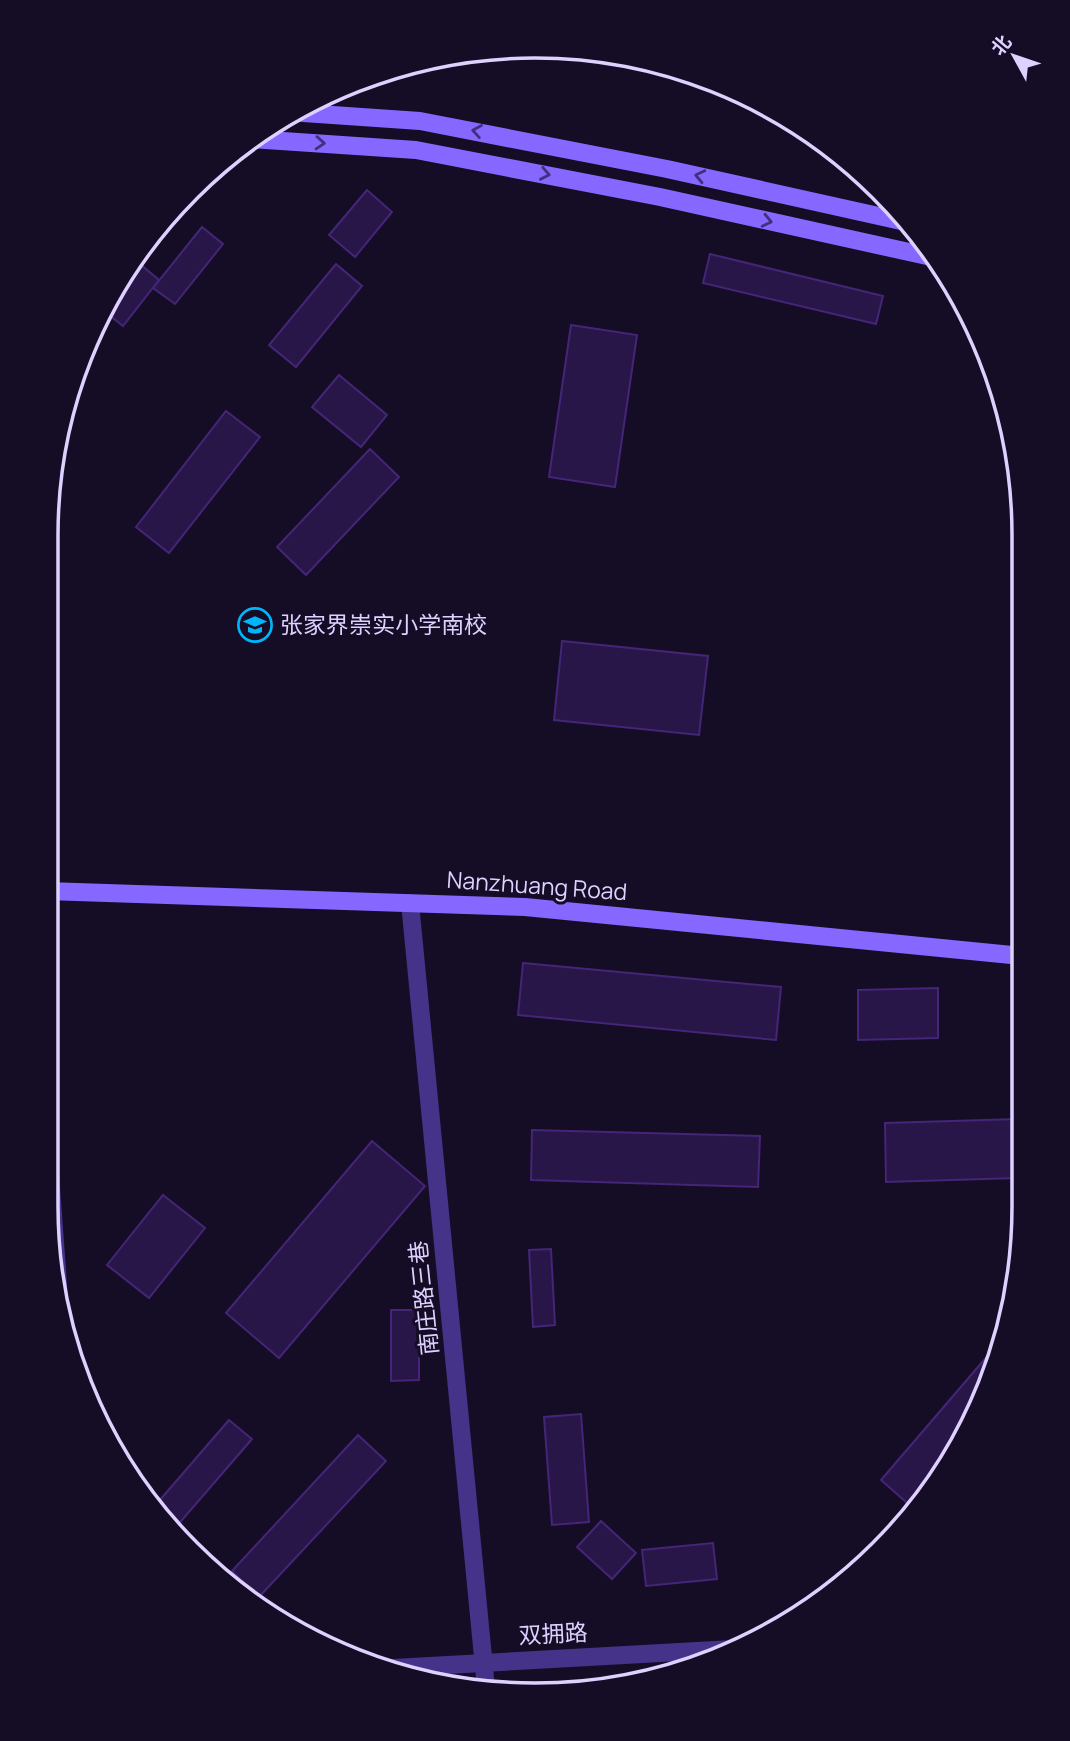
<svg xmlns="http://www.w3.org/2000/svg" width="1070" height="1741" viewBox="0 0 1070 1741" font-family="Manrope,'Noto Sans SC',sans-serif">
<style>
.building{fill:#291648;stroke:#442577;stroke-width:2}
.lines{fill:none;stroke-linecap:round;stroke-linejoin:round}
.street{stroke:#453289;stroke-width:18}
.secondary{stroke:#8667ff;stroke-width:18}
.oneway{stroke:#42307c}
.labels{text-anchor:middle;stroke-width:6;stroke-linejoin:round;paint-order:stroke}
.poi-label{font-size:23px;fill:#ded0ff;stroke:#150c25;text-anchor:start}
.street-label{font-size:23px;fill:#ded0ff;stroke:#150c25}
.rim{fill:none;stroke:#ded0ff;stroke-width:3.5}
</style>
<rect width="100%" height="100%" fill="#150c25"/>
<g class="building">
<path d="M367,190l25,22 -37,45 -26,-22z"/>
<path d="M202,227l21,17 -48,60 -22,-16z"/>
<path d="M710,254l173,42 -7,28 -173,-41z"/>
<path d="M134,259l25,21 -36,46 -19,-15z"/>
<path d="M336,264l26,22 -66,81 -27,-22z"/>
<path d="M571,325l66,10 -22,152 -66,-10z"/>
<path d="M339,375l48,40 -26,32 -49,-40z"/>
<path d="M226,411l34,26 -91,116 -33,-26z"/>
<path d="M370,449l29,28 -93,98 -29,-28z"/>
<path d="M562,641l146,15 -9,79 -145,-15z"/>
<path d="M523,963l258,24 -5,53 -258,-25z"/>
<path d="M938,988v50l-80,2v-50z"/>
<path d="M1021,1119v59l-135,4 -1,-59z"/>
<path d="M532,1130l228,6 -2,51 -227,-7z"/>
<path d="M372,1141l53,45 -146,172 -53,-45z"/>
<path d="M163,1195l42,33 -56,70 -42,-33z"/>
<path d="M551,1249l4,76 -22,2 -4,-77z"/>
<path d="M391,1310h28v70l-28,1z"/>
<path d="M1002,1339l-15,54 -63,111 -8,7 -35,-31z"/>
<path d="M581,1414l8,108 -37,3 -8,-108z"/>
<path d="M229,1420l23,19 -76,88 -23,-19z"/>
<path d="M358,1435l28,26 -127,136 -27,-26z"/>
<path d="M601,1521l35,32 -24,26 -35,-32z"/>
<path d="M713,1543l4,36 -71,7 -4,-36z"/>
</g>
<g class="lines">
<g class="street">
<path d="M410,903l76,785"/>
<path d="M46,1117l12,167"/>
<path d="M376,1669l357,-20"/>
</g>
<g class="secondary">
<path d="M289,112l131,9 247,48 243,54"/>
<path d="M252,139l164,11 244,47 276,61"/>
<path d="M47,891l478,16 497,49"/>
</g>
</g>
<defs><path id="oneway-chevron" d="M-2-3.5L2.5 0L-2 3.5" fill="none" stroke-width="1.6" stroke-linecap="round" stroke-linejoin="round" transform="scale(1.75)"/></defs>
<g class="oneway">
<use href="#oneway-chevron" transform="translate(477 131) rotate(-170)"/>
<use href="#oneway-chevron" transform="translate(320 143) rotate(4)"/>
<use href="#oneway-chevron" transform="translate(545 174) rotate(11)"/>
<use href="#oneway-chevron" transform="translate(700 176) rotate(-167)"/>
<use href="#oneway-chevron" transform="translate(767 221) rotate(13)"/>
</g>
<defs>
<g id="school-ring" transform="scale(1.75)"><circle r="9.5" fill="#150c25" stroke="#00b5fb" stroke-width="1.5"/><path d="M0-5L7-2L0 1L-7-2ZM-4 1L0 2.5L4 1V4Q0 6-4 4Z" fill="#00b5fb"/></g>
</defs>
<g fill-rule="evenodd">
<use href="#school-ring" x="255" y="625"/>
</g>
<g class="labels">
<g class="poi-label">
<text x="280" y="633">张家界崇实小学南校</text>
</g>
<g class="street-label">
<text transform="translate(537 886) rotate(4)" y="8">Nanzhuang Road</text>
<text transform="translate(424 1298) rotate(-96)" y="8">南庄路三巷</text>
<text transform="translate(553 1634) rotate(-3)" y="8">双拥路</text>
</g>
</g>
<path d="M0 0H1070V1741H0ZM535 58H535A477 477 0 0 1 1012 535V1206A477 477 0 0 1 535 1683H535A477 477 0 0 1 58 1206V535A477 477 0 0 1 535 58Z" fill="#150c25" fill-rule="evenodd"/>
<path class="rim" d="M535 58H535A477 477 0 0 1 1012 535V1206A477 477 0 0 1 535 1683H535A477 477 0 0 1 58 1206V535A477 477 0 0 1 535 58Z"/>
<g transform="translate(1014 56) rotate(310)" stroke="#150c25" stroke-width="5" paint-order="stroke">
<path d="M0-5L12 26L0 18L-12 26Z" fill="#ded0ff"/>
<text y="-10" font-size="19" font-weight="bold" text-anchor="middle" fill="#ded0ff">北</text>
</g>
</svg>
